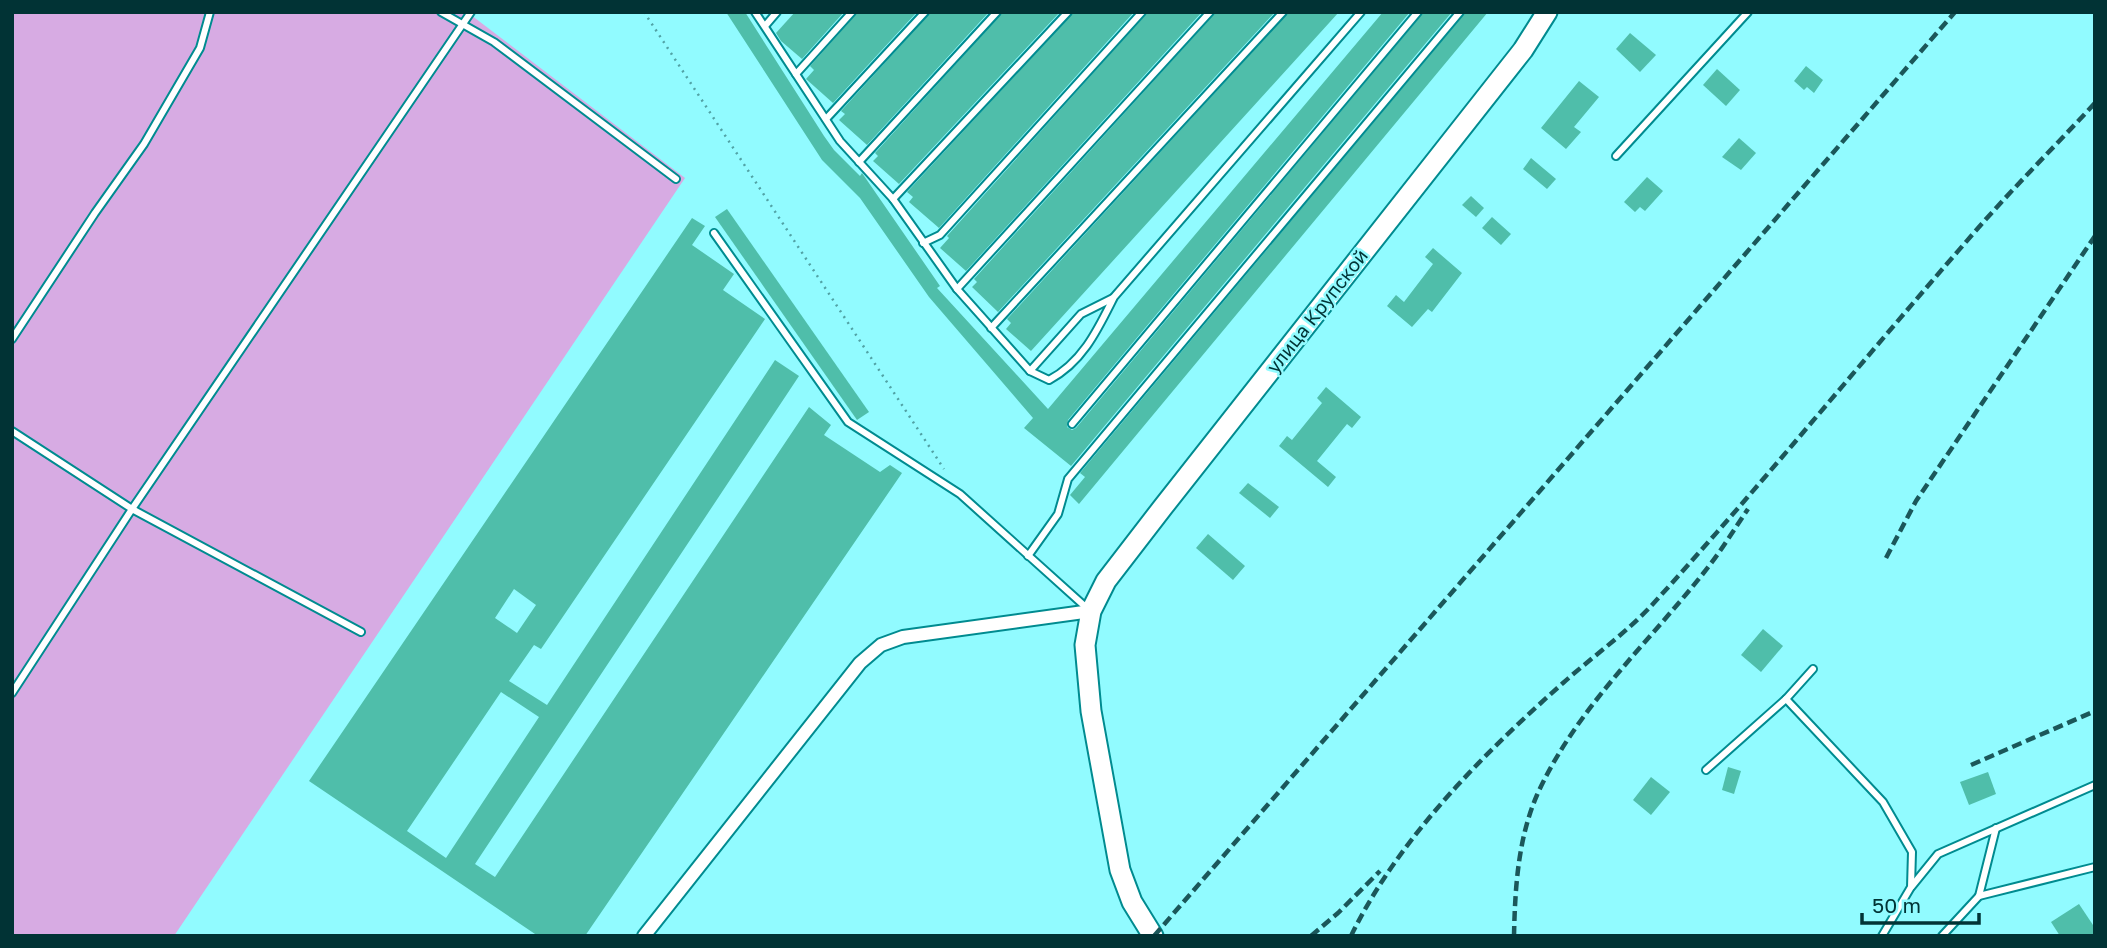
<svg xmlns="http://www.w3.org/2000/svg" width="2107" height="948" viewBox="0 0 2107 948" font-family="'Golos Text',sans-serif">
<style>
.green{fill:#d7abe3}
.building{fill:#4fbeaa;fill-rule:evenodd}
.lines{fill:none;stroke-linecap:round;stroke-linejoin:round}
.lane-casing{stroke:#008b90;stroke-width:10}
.street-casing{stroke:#008b90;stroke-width:16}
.secondary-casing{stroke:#008b90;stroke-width:23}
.path{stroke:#51a2a5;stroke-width:2.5;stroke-dasharray:2 5;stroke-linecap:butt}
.lane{stroke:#fff;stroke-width:6}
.street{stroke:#fff;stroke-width:12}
.secondary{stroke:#fff;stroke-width:19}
.rail{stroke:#1b575a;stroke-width:4.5;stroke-dasharray:10 5;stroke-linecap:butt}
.labels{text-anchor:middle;stroke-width:5;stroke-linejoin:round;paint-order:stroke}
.street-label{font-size:19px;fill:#013335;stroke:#91fbff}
</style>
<rect width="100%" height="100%" fill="#91fbff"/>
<path class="green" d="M12,12h455l218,166 -511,758h-162z"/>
<g class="building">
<path d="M726,12h19l79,124 10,14 26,26 2,-3 78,113 -3,2 111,121 335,-397h27l-342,408 -1,7 5,3 4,-2 348,-416h28l-381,454 -47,-38 9,-10 -104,-121 -69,-99 -38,-38z"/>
<path d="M795,12h49l-42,47 -21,-18 -5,-8z"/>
<path d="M858,12h59l-84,91 -27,-24 8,-9 -4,-4z"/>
<path d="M931,12h58l-122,133 -28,-25 6,-6 -4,-3z"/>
<path d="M1003,12h57l-161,172 -26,-23 5,-5 -3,-3z"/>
<path d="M1074,12h60l-195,216 -30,-26 4,-5 -6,-5z"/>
<path d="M1148,12h54l-236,259 -26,-23 9,-10 -2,-2z"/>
<path d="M1216,12h59l-277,300 -26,-25 5,-5 -3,-3z"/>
<path d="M1289,12h50l-308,339 -25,-22 5,-6 -4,-4z"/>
<path d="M1466,12h22l-409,492 -9,-9 15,-18 -5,-4z"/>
<path d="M1630,33l26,22 -16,17 -24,-23z"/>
<path d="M1806,66l17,14 -9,13 -7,-6 -3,3 -10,-9z"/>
<path d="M1717,69l23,21 -14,16 -23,-21z"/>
<path d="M1579,81l20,16 -25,30 7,5 -15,17 -25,-21z"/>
<path d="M1739,138l17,15 -15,17 -19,-13z"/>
<path d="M1531,158l25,21 -9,10 -24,-20z"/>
<path d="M1647,177l16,14 -18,20 -5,-4 -5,5 -11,-10z"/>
<path d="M1471,196l13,12 -8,9 -14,-12z"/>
<path d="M727,209l142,203 -12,8 -142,-203z"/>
<path d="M1492,217l19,17 -10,11 -19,-17z"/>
<path d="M692,218l13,8 -13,19 42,29 -11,16 42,29 -224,330 -7,-4 -25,36 38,24 228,-345 24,16 -324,488 20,13 314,-470 22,18 -7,10 56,37 10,-7 12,8 -317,463h-47l-229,-155zM514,589l22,16 -19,28 -22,-15zM501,692l38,25 -93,141 -39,-27z"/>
<path d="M1433,248l29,25 -30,39 -4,-3 -16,18 -25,-21 9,-11 8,7 29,-38 -8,-7z"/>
<path d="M1326,387l35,30 -9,11 -5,-4 -30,37 19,16 -8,10 -49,-41 8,-10 5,4 30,-37 -5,-5z"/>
<path d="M1248,483l31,24 -9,11 -31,-25z"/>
<path d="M1208,534l37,32 -12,14 -37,-32z"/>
<path d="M1763,629l20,17 -22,26 -20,-17z"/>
<path d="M1728,767l13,4 -7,23 -12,-4z"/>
<path d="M1988,772l8,22 -27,11 -9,-23z"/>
<path d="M1651,777l19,15 -19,23 -18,-15z"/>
<path d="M2079,904l16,24v8h-35l-9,-14z"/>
</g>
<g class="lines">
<g class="lane-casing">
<g id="lane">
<path d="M441,12l53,30 182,137"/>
<path d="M755,12l85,129 53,58 64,90 73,82 19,9c34,-18 49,-51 65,-83l247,-285"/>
<path d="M765,26l12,-14"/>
<path d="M796,74l56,-62"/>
<path d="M826,119l99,-107"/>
<path d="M1616,156l132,-144"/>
<path d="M859,162l138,-150"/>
<path d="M893,199l175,-187"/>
<path d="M714,233l134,189 112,72 129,116"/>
<path d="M923,243l17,-8 202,-223"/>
<path d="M957,289l253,-277"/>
<path d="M991,328l292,-316"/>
<path d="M12,339l83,-126 49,-69 56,-96 10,-36"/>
<path d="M1030,371l51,-57 32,-16"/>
<path d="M1072,424l346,-412"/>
<path d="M12,431l120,78 229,123"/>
<path d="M1028,556l30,-42 10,-35 392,-467"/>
<path d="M12,693l120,-184 339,-497"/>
<path d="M1786,699l97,103 29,50 -1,35 -29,49"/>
<path d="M1706,770l80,-71 27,-30"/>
<path d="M1912,886l26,-32 157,-69"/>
<path d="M1979,896l17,-68"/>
<path d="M1942,936l37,-40 116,-29"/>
</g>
</g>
<g class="street-casing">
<path id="street" d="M644,936l216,-273 21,-18 22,-8 188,-26"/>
</g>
<g class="secondary-casing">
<path id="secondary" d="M1153,936l-21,-34 -12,-32 -29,-159 -6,-66 6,-34 15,-30 57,-74 360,-457 24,-38"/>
</g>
<path class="path" d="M644,12l300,457"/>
<use href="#lane" class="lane"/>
<use href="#street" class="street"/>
<use href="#secondary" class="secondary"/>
<g class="rail">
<path d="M1886,558l30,-57 179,-265"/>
<path d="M1971,765l124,-54"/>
<path d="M1154,936l801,-924"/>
<path d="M1311,936l27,-23 42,-42"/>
<path d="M1351,936c47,-97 132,-182 212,-253 29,-26 62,-49 89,-78 115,-126 222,-259 335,-387 35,-39 72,-76 108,-115"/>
<path d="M1514,936c1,-48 4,-97 23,-141 40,-89 114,-154 172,-229 14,-18 26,-38 39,-57"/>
</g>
</g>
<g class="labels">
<g class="street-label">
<text transform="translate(1317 311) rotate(-52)" y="7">улица Крупской</text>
</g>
</g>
<rect width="2107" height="948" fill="none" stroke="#013335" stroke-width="28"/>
<path d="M1862 913v10h117v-10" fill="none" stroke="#013335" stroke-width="3.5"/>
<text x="1872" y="913" font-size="21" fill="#013335" stroke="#91fbff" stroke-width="5" paint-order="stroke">50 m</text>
</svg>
